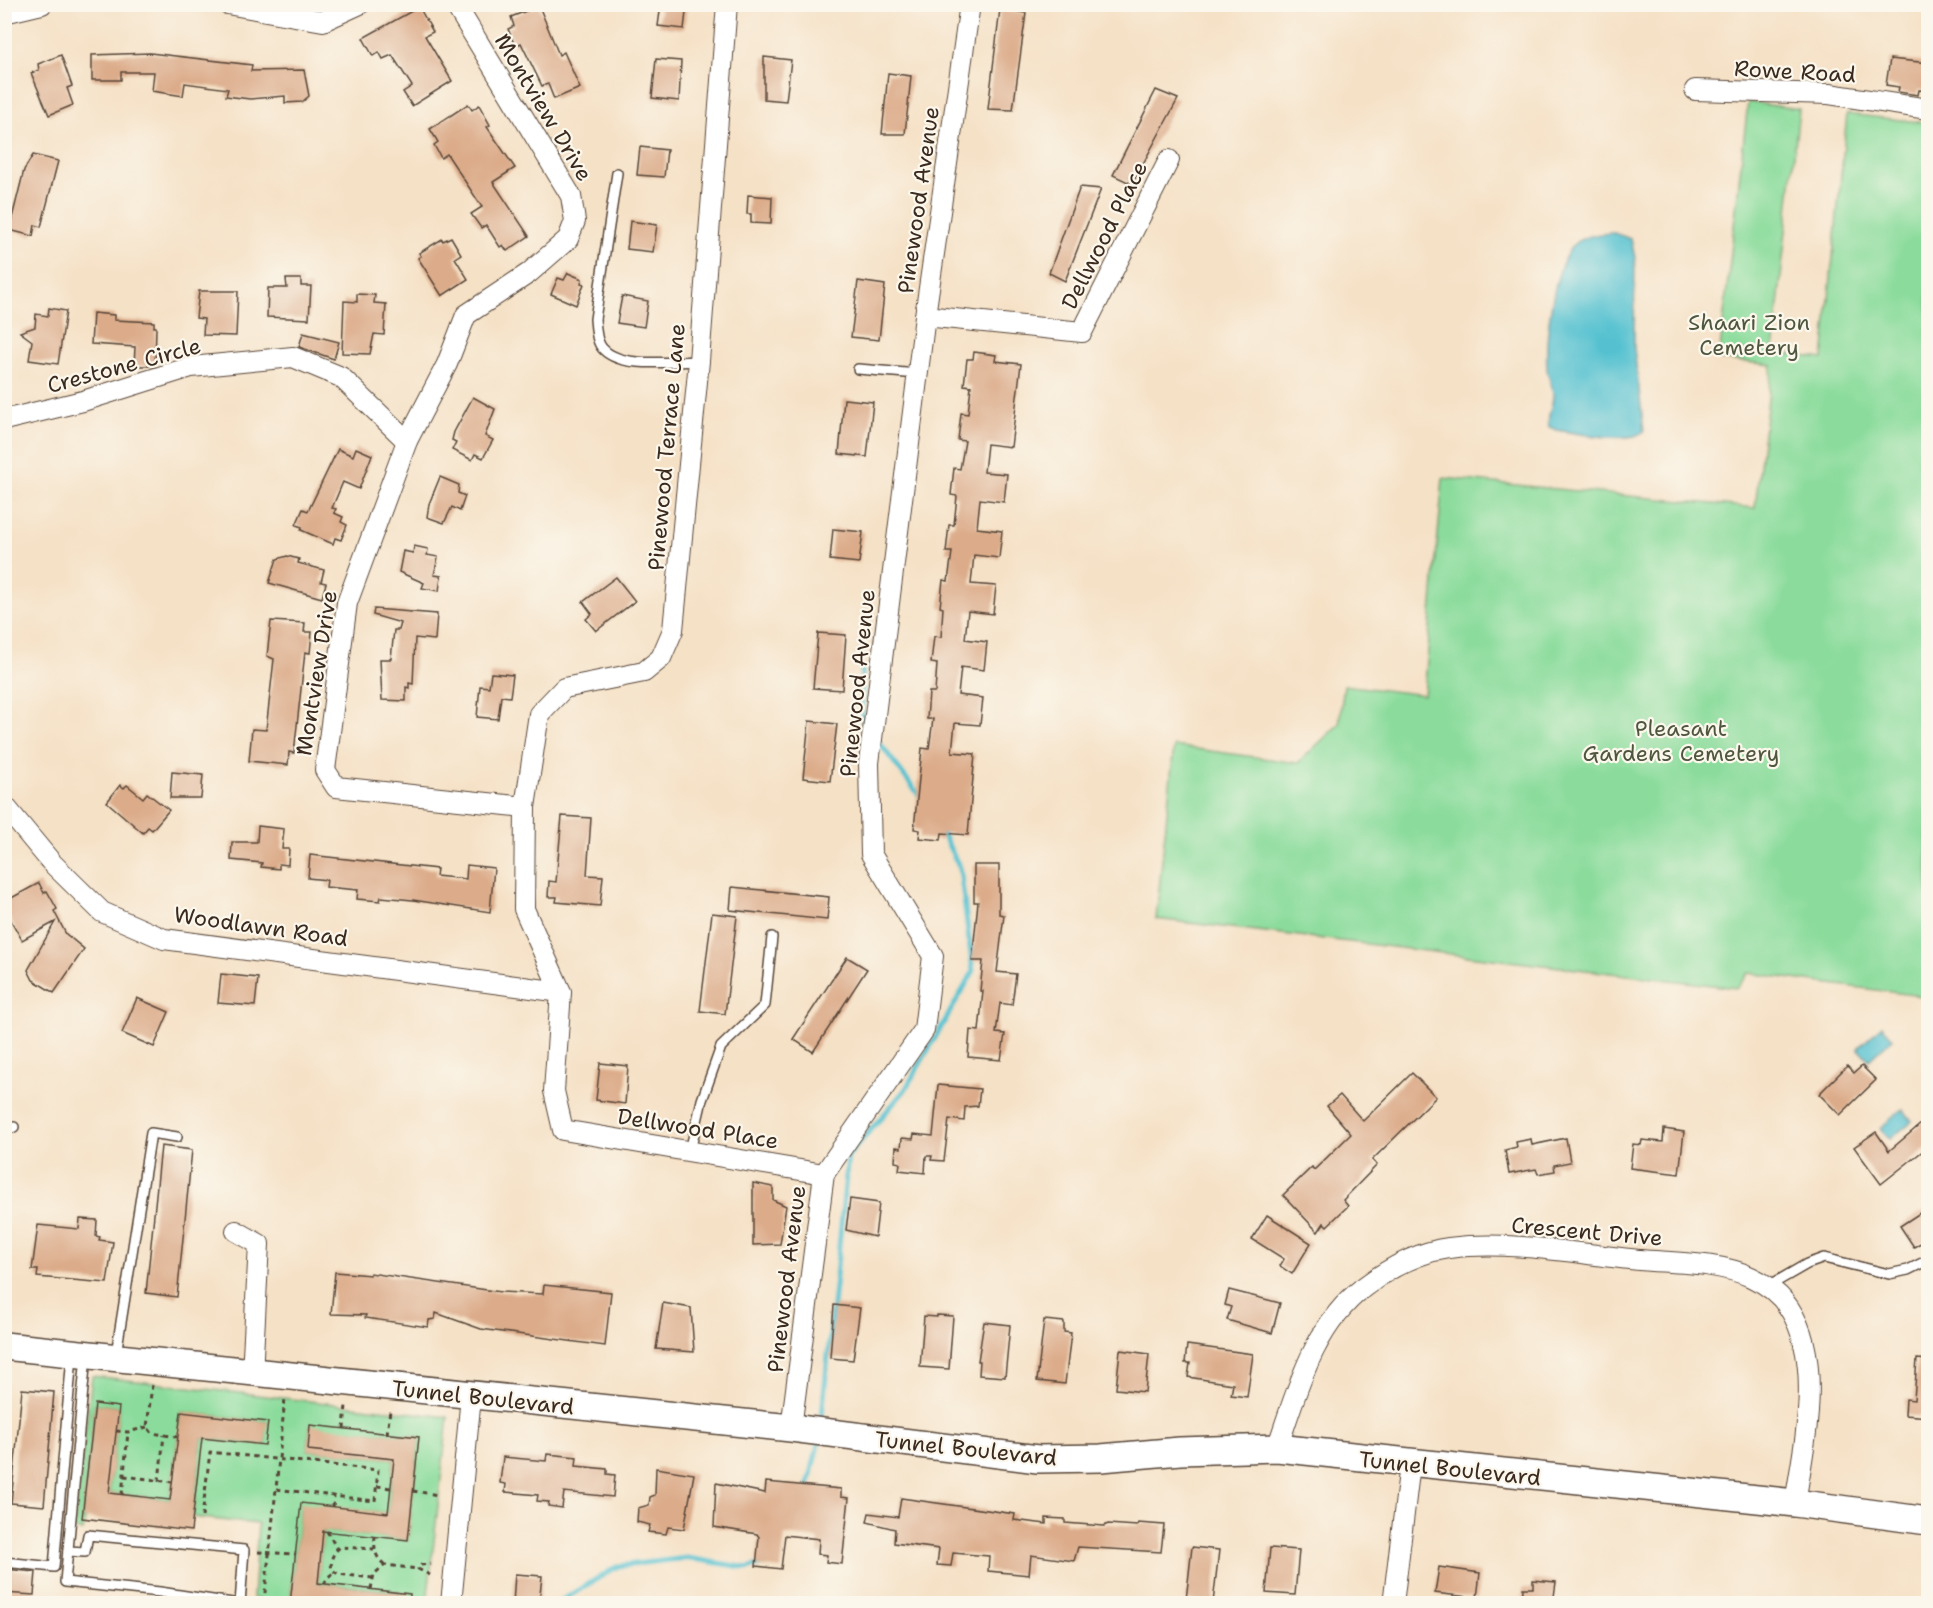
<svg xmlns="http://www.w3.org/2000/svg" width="1933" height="1608" viewBox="0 0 1933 1608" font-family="'Shantell Sans',sans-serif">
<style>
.green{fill:#8bdc9c;stroke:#63835d;stroke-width:1.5}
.water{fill:#55c1d0;stroke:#487677;stroke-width:1.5}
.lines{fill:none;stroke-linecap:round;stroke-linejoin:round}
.stream{stroke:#55c1d0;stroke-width:5}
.building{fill:#dcac8a}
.lane-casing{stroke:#574537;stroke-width:12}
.street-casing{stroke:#574537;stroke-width:22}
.secondary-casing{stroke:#574537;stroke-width:30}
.path{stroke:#574537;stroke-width:3;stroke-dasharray:4.5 4.5;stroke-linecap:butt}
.lane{stroke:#fff;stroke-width:9}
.street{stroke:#fff;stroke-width:20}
.secondary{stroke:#fff;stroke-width:27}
.labels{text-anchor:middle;stroke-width:4.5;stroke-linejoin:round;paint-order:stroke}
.street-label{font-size:22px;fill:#3b2a1e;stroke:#fbf7ec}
.park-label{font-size:22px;fill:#4f563e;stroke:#fbf7ec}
</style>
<rect width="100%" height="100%" fill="#fbf7ec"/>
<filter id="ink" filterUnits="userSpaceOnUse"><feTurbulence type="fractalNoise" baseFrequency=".0167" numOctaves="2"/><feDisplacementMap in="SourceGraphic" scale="12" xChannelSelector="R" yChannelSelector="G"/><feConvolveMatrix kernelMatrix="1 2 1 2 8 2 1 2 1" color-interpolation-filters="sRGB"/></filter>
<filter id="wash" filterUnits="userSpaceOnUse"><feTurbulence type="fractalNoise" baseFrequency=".008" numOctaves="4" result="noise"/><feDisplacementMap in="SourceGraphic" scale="24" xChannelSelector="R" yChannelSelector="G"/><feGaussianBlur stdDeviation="1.35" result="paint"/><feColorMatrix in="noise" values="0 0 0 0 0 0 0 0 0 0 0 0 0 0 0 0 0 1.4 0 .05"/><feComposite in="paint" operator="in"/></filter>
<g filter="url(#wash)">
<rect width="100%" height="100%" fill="#f5e1c6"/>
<g class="green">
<path d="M1748,102l51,7 -26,243 50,7 24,-245 81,9v874l-180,-24 -11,15 -581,-69 18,-173 124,17 41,-39 5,-39 80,10 19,-217 312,30 17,-143 -53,-6z"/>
<path d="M92,1376l356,41 -21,186h-29l1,-11 -81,-9 5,-52 85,9 11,-103 -109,-11 -2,24 86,9 -6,54 -87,-9 -11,99h-19l-18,-5 5,-74 -65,-7 9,-79 63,7 2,-23 -86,-10 -11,88 -61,-7 10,-86 -24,-3 -13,114 3,1 -2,12 -9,-2z"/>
</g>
<g class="water">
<path d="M1614,233l17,6 4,19 -1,90 10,83c-10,13 -71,2 -87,-1l-8,-3c-3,-11 4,-20 4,-31 0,-10 -5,-18 -6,-27 -2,-30 6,-103 27,-125 10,-9 27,-10 40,-11z"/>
<path d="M1882,1026l11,12 -24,22 -11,-12z"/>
<path d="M1903,1109l9,12 -22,18 -10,-11z"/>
</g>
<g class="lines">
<g class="stream">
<path d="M862,670v49l5,7"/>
<path d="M878,741l43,57"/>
<path d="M821,1425l27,-269 57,-66 68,-118 -13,-104 -20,-39"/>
<path d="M807,1492l12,-52"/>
<path d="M556,1604l62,-38 69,-8 61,10 14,-4"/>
</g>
</g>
<g id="blocks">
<g class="building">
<path d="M661,4h26l-3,25 -26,-3z"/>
<path d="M539,6l20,49 5,-3 16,36 -26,11 -6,-15 -6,2 -21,-43 -6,3 -7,-17 6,-3 -3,-9z"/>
<path d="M419,7l14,25 -8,4 27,45 -40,25 -9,-14 9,-6 -20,-31 -9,4 -4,-7 -6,4 -10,-18z"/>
<path d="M1000,9l26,4 -13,97 -25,-1z"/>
<path d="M150,53l102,12 -1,6 53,-1 5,26 -7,6 -17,1v-7l-35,3 -24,-3 2,-7 -43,-6 -2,13 -31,-5 2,-19h-33v8h-29v-25z"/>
<path d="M61,55l11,31 -5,2 6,17 -24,10 -18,-42 8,-3 -1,-6z"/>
<path d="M764,57l27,3 -5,41 -22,-2z"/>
<path d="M656,59l25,2 -2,40 -27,-3z"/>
<path d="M1890,59l39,4v28l-10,-1 -1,5 -20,-3 1,-5 -13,-2z"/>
<path d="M888,73l23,3 -6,58h-23z"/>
<path d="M1156,90l22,9 -46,85 -19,-9z"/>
<path d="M468,104l4,6 7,-5 11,20 -3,2 28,41 -22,14 36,54 -22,15 -4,-6 -3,2 -14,-22 -5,3 -10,-14 11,-7 -35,-53 -6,4 -7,-13 4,-3 -8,-13z"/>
<path d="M640,147l27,3 -3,27 -27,-2z"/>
<path d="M33,155l25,6 -17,66 -6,-2 -2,11 -24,-6 15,-60z"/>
<path d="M1080,187l21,2 -36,92 -16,-8z"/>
<path d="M748,195l24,2 -1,27 -20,-1v-9h-4z"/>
<path d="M630,221l27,4 -4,27 -26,-3z"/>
<path d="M451,237l10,17 -6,4 13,21 -26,17 -24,-38 3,-2 -2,-3 23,-14 1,2z"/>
<path d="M568,273l14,6 -1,4 3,1 -8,21 -25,-11 7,-16 6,2z"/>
<path d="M286,279h15v7h10l-2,33 -42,-2 1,-29h19z"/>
<path d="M858,281l27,4 -6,55 -28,-3z"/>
<path d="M199,291h39l-2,45 -33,-1 1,-16 -8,-1z"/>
<path d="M357,294l18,1 -1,8 12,1 -2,31 -10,-1 -4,20 -28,-1 2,-52 13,1z"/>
<path d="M622,296l26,5 -4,26 -27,-4z"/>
<path d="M49,308l17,3 -8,53 -29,-4 3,-19 -12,-9 15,-5 1,-13 12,2z"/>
<path d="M93,313l21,2v5l40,2v5h2l-1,39h-21l1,-19 -44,-3z"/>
<path d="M303,333l36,9 -5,17 -35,-12z"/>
<path d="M974,352l22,3 -1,6 26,3 -10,83 -24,-3 -3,28 23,2 -3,28 -24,-3 -3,29 25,3 -3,27 -25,-3 -3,29 25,2 -3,28 -25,-3 -3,28 22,3 -3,28 -23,-3 -3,28 25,3 -3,27 -25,-2 -3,29 23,2 -7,81 -26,-2 -1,7 -22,-2 1,-8 -6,-1 8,-81 7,1 4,-30h-6l2,-27h6l2,-28 -6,-1 3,-27 7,1 2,-29 -3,-1 3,-27 5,1 4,-29h-6l3,-27h5l3,-29 -6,-1 3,-27 6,1 5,-28 -7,-1 3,-27 7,1 3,-28 -7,-1 3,-26h6z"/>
<path d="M473,397l22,12 -10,27 8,4 -10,18 -8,-4 -3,6 -20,-10 4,-8 -4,-2 2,-8z"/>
<path d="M844,399l29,3 -6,55 -28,-3z"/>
<path d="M356,448l16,7 -13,34 -16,-7 -11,26 4,1 -2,4 9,4 -2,5 6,3 -6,15 -6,-2 -2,6 -32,-14 1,-3 -6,-2 7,-16 5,2 30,-62 15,7z"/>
<path d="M440,477l19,8 -1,8 7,3 -5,15 -8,-4 -8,16 -17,-6 2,-13z"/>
<path d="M833,529l30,3 -4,31 -29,-3z"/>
<path d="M414,546l14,3 -1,6 11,2 -4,18 7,1 -2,15 -17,-3 2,-5 -25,-11 4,-21 10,2z"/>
<path d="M287,556l12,3 -1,4 26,7 -3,12 5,1 -4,15 -53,-15 8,-24z"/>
<path d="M616,577l19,24 -39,30 -10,-12 6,-5 -9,-12z"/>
<path d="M374,609l63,5 -2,26 -20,-2 -2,46 -4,-1v5l-3,-1v14l-24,-1 -2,-41h11l3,-29h5l2,-7 -28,-8z"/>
<path d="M271,621l34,2 -1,9h8l-2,21 -5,-1 -11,101 -5,-1 -1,13 -39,-4 3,-32 14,1 8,-71 -7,-3z"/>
<path d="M818,633l28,2 -4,55 -29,-2z"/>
<path d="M491,673l22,2 -3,22 -9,-1 -3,23 -21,-2 3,-31 9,1z"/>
<path d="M809,721l28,3 -7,57 -27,-3z"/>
<path d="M172,772l31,3 -2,23h-31z"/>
<path d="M120,785l4,3 3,-3 16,13 4,-5 22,17 -17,20 -4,-3 -5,6 -36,-31z"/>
<path d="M562,816l29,2 -4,57 16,1 -3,30 -44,-4 1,-5h-9l1,-16 7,1z"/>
<path d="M258,826l26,3 -2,20h7l-1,16 -9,-1v5l-18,-2 1,-4 -31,-3 1,-18h25z"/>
<path d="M310,855l127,14 -1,7 30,3 1,-14 27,3 -4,44 -77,-12 -32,-3 -1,4 -23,-2 1,-9 -32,-3 1,-7 -19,-2z"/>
<path d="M974,865h25v49l5,1 -7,57 19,2 -4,31 -12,-2 -4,30 9,1 -4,26 -33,-3 2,-27 9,1 4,-40h-3l3,-30h-11l6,-59h-4z"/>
<path d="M39,883l5,10 3,-2 10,18 -3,2 12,23 18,15 -30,44 -21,-13 -5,-10 27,-48 -33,18 -18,-32v-6z"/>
<path d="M732,887l97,10 -2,23 -97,-10z"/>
<path d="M712,913l25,3 -12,98 -25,-3z"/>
<path d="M847,957l20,12 -54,83 -20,-13z"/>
<path d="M221,974l37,4 -3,28 -37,-3z"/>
<path d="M137,998l32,14 -15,35 -32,-14z"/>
<path d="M600,1063l28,3 -3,38 -29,-4z"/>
<path d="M1847,1066l7,7 8,-7 14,14 -36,35 -21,-21z"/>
<path d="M1412,1073l24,24 -64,63 5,5 -34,35 5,6 -21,20 -3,-3 -6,9 -35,-37 29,-28 2,3 37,-36 -24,-28 13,-11 23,26z"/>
<path d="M938,1085l42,4 -2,17 -13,1 -1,14 -15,-2 -5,42 -13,-1 1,-4h-6l-1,17 -26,-3 1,-7 -5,-1 1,-15 5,1 1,-10 11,1 1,-5 19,2z"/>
<path d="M1929,1117v29l-48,38 -27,-37 22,-15 13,19z"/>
<path d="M1664,1129l20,3 -5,42 -49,-6 3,-24 8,1 1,-5 21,2z"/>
<path d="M1566,1138l4,24 -16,3 1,6 -17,3 -2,-5 -27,5 -4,-24 12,-3 -1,-5 15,-3 1,6z"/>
<path d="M161,1146l31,4 -15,147 -31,-4z"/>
<path d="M753,1183l20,4v13l13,6 -6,38 -27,1z"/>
<path d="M850,1199l29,4 -4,34 -29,-7z"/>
<path d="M1929,1207v31l-15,9 -14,-21z"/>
<path d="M1267,1215l44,28 -19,31 -12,-8 4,-7 -32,-20z"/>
<path d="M80,1219l17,1 -1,16 4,1 -1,3 14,2 -6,41 -70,-6 1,-7h-6l6,-45 41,4z"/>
<path d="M335,1272l35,3v-2l131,19 42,2 1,-9 67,7 -6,54 -124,-17 -45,-16 -1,6 -6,1 -1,7 -63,-9 1,-3 -35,-1z"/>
<path d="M1229,1290l51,13 -8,30 -45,-13 4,-13 -6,-2z"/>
<path d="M663,1303l28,5 3,44 -38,-3z"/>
<path d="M834,1305l26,3 -7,52 -23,-2z"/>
<path d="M937,1315l16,1 -4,53 -29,-2 4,-51 13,1z"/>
<path d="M1044,1320l20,2v10l7,1 -6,51 -28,-3z"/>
<path d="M984,1322l26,3 -5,52 -26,-2 1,-14h-2z"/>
<path d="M1187,1345l66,9 -6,43 -16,-2 2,-11 -45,-7 2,-14h-5z"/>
<path d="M1120,1350l29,4 -4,38 -29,-3z"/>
<path d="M1917,1359l12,1v57l-24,-2 1,-16 8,1z"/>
<path d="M22,1389l32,3 -10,114 -33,-3z"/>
<path d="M95,1404l24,3 -10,86 61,7 11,-88 87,10 -3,23 -63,-7 -11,93 -109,-13z"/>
<path d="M310,1425l109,12 -11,103 -85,-9 -5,52 92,11v10h-120l11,-101 87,10 6,-54 -86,-9z"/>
<path d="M547,1454l30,3 -1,9 31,3v5l8,1 -2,22 -49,-5 -2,16 -14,-2 1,-4 -12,-1 1,-6 -33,-3 1,-8 -6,-1 3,-26 43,4z"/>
<path d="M656,1468l38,6 -10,55 -16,-2 -2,7 -18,-2 2,-7 -13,-3 1,-14 11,-3 1,-8 5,-2z"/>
<path d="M766,1482l75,7v8l8,1 -7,66 -16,-2 1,-7 -9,-1 1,-15 -34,-4 -4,34 -25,-3 3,-29 -2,-3 -43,-7 2,-44 49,10z"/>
<path d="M901,1498l114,16 -1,6 32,4v-6l19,1v4l39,3 4,-2 29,2 1,-3 26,2 -3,27 -83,-5 -4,14 -43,-6 -2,20 -41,-4 1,-15 -36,-3 -2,13 -14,-1 2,-16 -45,-6 1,-14 -28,-7 2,-9 29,4z"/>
<path d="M1192,1547l27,3 -6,53 -27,-3z"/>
<path d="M1270,1548l29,2 -4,45 -29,-2z"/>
<path d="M1439,1567l41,6 -3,25 -42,-5z"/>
<path d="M4,1569l32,3 -2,23 -30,-2z"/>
<path d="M515,1574l27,2 -3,28h-26z"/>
<path d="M1533,1580l23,2 -3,22h-31l1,-16h10z"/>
</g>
</g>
</g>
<g filter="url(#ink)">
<use href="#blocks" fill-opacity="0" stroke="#574537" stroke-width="1.5"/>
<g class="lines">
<g class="lane-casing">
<g id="lane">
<path d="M617,173l-22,146c1,10 1,24 9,31 19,19 69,11 95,11"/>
<path d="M858,369l60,5"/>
<path d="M4,1131l10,-4"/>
<path d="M690,1151l12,-51 19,-53 44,-42 7,-68"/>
<path d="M1767,1287l40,-23 17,-6 65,16 19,-4 20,-10"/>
<path d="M116,1354l35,-221 26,4"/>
<path d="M86,1356l-21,226 95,10 79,12"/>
<path d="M68,1551l17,1 3,-17 156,15 -4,54"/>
<path d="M4,1562l50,5 18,-211"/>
</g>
</g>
<g class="street-casing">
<g id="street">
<path d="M227,4l96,17 37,-17"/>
<path d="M455,4l116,192 4,25 -7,18 -39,34 -63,42 -19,49 -40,77 -60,162 -22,167 11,17 189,20"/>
<path d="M727,4l-28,357 -26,269 -12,28 -17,14 -80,16 -25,26 -14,93 -1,102 37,83 -7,99 9,39 261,44"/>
<path d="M4,13l38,-9"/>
<path d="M1695,90l134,4 99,15"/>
<path d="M925,316l157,16 87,-172"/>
<path d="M4,420l79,-19 108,-34 102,-10 48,20 66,64"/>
<path d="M4,805l48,58 50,49 62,27 397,53"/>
<path d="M236,1231l23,13 -7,130"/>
<path d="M791,1428l33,-254 100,-144 9,-74 -62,-102 -2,-91 56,-447 45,-312"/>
<path d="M1277,1448c20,-57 36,-122 87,-161 24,-18 54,-35 85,-39 62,-8 128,6 190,12 36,3 79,2 112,17 15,7 29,17 38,31 35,53 15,137 6,195"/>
<path d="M451,1604l20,-208"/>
<path d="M1393,1604l17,-140"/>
</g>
</g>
<g class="secondary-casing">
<path id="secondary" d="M4,1346l787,82 247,31 63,-1 79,-7 97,-3 518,55 133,18"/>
</g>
<g class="path">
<path d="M152,1385l-5,42 5,6 25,4"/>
<path d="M344,1429l2,-24"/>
<path d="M116,1431l12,1 19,-5"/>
<path d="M387,1434l3,-24"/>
<path d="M124,1476l48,6"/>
<path d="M159,1481l5,-46"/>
<path d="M377,1486l14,2"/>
<path d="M413,1491l26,4"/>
<path d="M122,1495l6,-63"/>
<path d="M333,1507l1,-11"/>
<path d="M202,1517l8,-65 168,18 -3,31 -99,-12 9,-91"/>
<path d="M327,1531l10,18"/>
<path d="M375,1536c-1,14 0,21 10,29"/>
<path d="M258,1552l38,2"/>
<path d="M430,1575l-12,-6 3,-4 10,-1"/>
<path d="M373,1578l-35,-4 -6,-4c-2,-10 0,-16 8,-23l34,2"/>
<path d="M324,1584l4,-7 7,-5"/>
<path d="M371,1589l3,-15 11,-9 33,4"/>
<path d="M264,1602l12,-113"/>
</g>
<use href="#lane" class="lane"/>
<use href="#street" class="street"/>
<use href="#secondary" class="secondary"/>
</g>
</g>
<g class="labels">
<g class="street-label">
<text transform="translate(1795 71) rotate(3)" y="8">Rowe Road</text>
<text transform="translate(544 107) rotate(59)" y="8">Montview Drive</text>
<text transform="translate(918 200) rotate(-82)" y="8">Pinewood Avenue</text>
<text transform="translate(1104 235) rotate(-63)" y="8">Dellwood Place</text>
<text transform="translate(124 365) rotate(-15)" y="8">Crestone Circle</text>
<text transform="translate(666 447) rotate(-85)" y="8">Pinewood Terrace Lane</text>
<text transform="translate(316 673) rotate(-81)" y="8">Montview Drive</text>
<text transform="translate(857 683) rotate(-84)" y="8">Pinewood Avenue</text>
<text transform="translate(261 926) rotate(8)" y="8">Woodlawn Road</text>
<text transform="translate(698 1128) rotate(9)" y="8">Dellwood Place</text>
<text transform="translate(1587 1231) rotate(5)" y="8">Crescent Drive</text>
<text transform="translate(786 1279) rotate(-83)" y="8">Pinewood Avenue</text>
<text transform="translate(483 1397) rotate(6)" y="8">Tunnel Boulevard</text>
<text transform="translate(966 1448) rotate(6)" y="8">Tunnel Boulevard</text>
<text transform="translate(1450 1468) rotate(6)" y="8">Tunnel Boulevard</text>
</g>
<g class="park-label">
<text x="1749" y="330">Shaari Zion<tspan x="1749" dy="25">Cemetery</tspan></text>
<text x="1681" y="736">Pleasant<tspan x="1681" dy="25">Gardens Cemetery</tspan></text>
</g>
</g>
<rect width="1933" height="1608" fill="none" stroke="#fbf7ec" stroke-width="24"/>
</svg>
